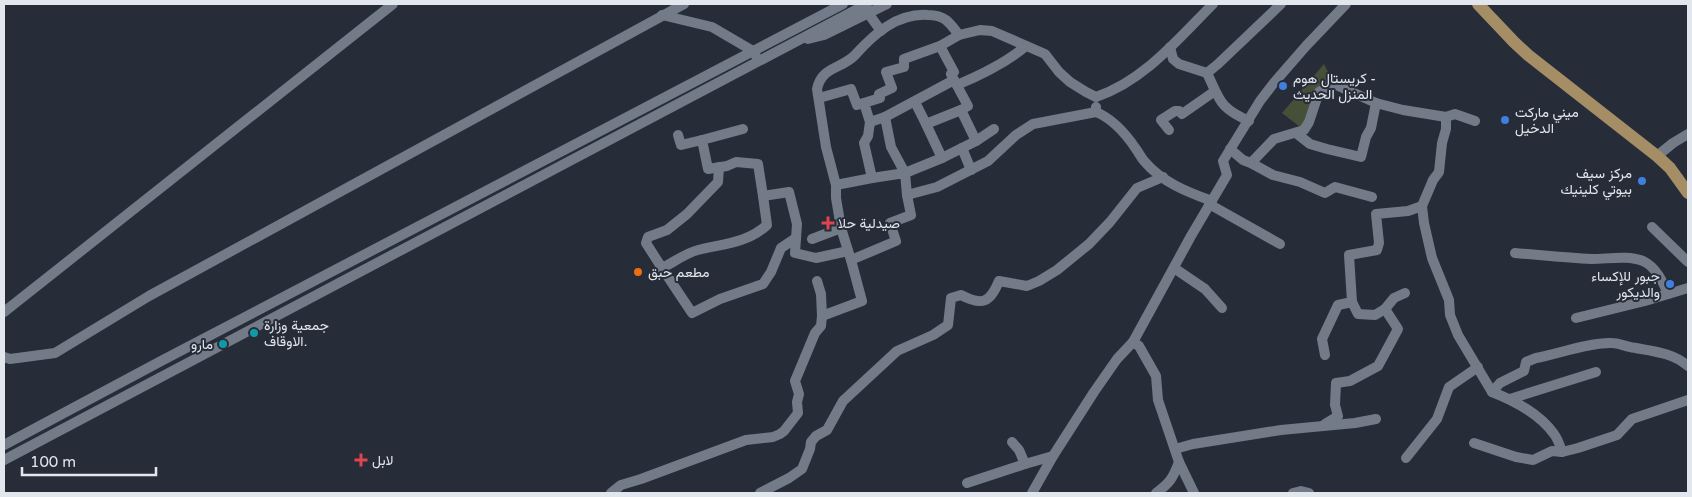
<svg xmlns="http://www.w3.org/2000/svg" width="1692" height="497" viewBox="0 0 1692 497" font-family="'Varela Round',Vazirmatn,sans-serif">
<style>
.green{fill:#464f37}
.lines{fill:none;stroke-linecap:round;stroke-linejoin:round}
.minor{stroke:#737b88;stroke-width:10}
.major{stroke:#a58e66;stroke-width:12}
.shop-dot{fill:#3f7fe0;stroke:#272d38;stroke-width:2}
.health-dot{fill:#e0444e;stroke:#272d38;stroke-width:2}
.food-dot{fill:#e8710a;stroke:#272d38;stroke-width:2}
.culture-dot{fill:#0f9aa8;stroke:#272d38;stroke-width:2}
.labels{text-anchor:middle;stroke-width:4;stroke-linejoin:round;paint-order:stroke}
.poi-label{font-size:14px;fill:#e2e6ed;stroke:#272d38;text-anchor:start}
</style>
<rect width="100%" height="100%" fill="#272d38"/>
<path class="green" d="M1324,64l10,20 -10,5 -20,41 -22,-17z"/>
<g class="lines">
<g class="minor">
<path d="M868,13l13,18"/>
<path d="M662,15l50,12 41,24 3,5"/>
<path d="M808,39l16,-4 63,-31"/>
<path d="M940,46l14,26 -3,2 3,6 -69,37 -15,5 -6,-19 16,-5 -1,-4 13,-6 -6,-16 18,-5v-8l36,-13 19,-11 21,-5 12,1 53,23 14,18 11,10 16,10 10,5c48,-16 83,-59 117,-93"/>
<path d="M1170,47l3,12 6,5 28,9c13,27 12,35 42,48"/>
<path d="M1207,73l11,-9 63,-60"/>
<path d="M954,80l14,26 -7,4 15,31"/>
<path d="M957,85c24,-10 49,-22 69,-39"/>
<path d="M819,98l32,-9 6,16 7,-2"/>
<path d="M915,102l11,22 35,-14"/>
<path d="M1096,107v5c17,7 30,22 40,37 3,4 5,9 9,13 17,20 42,30 67,39"/>
<path d="M885,117l6,30 14,26 37,-15"/>
<path d="M1446,117v12l-4,14 -3,29 -6,8 -11,26 2,17 8,35 17,42 1,15 8,20 34,57c23,9 47,21 62,42 4,5 6,12 8,18"/>
<path d="M926,124l16,34 34,-17 18,-12"/>
<path d="M743,129l-41,11 6,29 19,-3 9,-4 22,2 5,32 26,-4 8,32 -2,29 21,5 32,-7"/>
<path d="M1169,130l-8,-10 14,-9h4l3,3 33,-23"/>
<path d="M1296,133l14,11 17,5 34,8 5,-20 5,-9 5,-25"/>
<path d="M678,135l3,10 21,-5"/>
<path d="M962,148l9,22"/>
<path d="M1230,149l13,11 8,3 22,12 27,7 25,11 10,-6 37,10"/>
<path d="M1657,156l16,-13 15,-9"/>
<path d="M1251,163l23,-24 30,-9 5,-8 10,-30 15,-8 42,19 27,7 43,7 9,-3 20,7"/>
<path d="M719,167l-1,15 -31,32 -20,16 -19,7 -2,6 16,25c12,-6 24,-15 36,-18 24,-6 50,-7 69,-25l-4,-29"/>
<path d="M872,178l-36,7 -10,-38 -9,-58c5,-23 25,-20 38,-34 19,-21 42,-42 73,-40 6,0 14,2 18,5 5,4 9,10 13,15"/>
<path d="M836,185v13l5,30"/>
<path d="M907,195l30,-8 51,-26 28,-26 17,-11 63,-12"/>
<path d="M1209,204l71,40"/>
<path d="M1652,227l36,35"/>
<path d="M812,239l29,-11 10,32 45,-19 -6,-18 21,-8 -4,-20 -2,-22 -33,5 -8,-35 4,-7 2,-14"/>
<path d="M1515,253c25,2 51,5 77,6 16,0 36,-4 51,2 13,6 20,21 25,33"/>
<path d="M662,268l30,45 28,-14 43,-15 8,-12 10,-24 15,-10"/>
<path d="M1174,268l31,21 17,19"/>
<path d="M817,281l4,13 1,22 40,-15 -11,-41"/>
<path d="M1352,302l6,12 17,1 10,-6 9,-11 11,-5"/>
<path d="M4,312l389,-308"/>
<path d="M1576,318l69,-17 43,-13"/>
<path d="M1133,342l6,4 17,30 2,24 21,62 15,31"/>
<path d="M1325,355l-3,-16 16,-34 14,-3 -3,-47 28,-5 2,-7 -3,-29 32,-3 14,-5"/>
<path d="M4,357l6,2 45,-6 94,-57 535,-292"/>
<path d="M1492,392l8,-9 24,-12 2,-9 10,-4c21,-4 55,-16 76,-15 6,0 12,3 18,4 21,4 42,5 58,19"/>
<path d="M1510,399l86,-27"/>
<path d="M1325,424l13,-8 -3,-11 1,-22 14,-2 28,-15 20,-37 -13,-20"/>
<path d="M1012,442l7,8 6,14"/>
<path d="M1474,443l42,14 17,3 19,-9 10,1 16,-4 39,-13 15,-16 56,-19"/>
<path d="M4,445l159,-85 680,-356"/>
<path d="M1175,449l18,-5 88,-14 74,-7 21,-4"/>
<path d="M1406,458l31,-39 12,-32 29,-20"/>
<path d="M4,460l863,-456"/>
<path d="M967,483l58,-19 28,-8"/>
<path d="M611,493l10,-8 20,-6 105,-39 27,-3 7,-3 4,-3 14,-18 -1,-11 2,-8 -4,-13 20,-48 6,-7 1,-10"/>
<path d="M760,493l29,-15 13,-9 8,-20 1,-7 5,-6 11,-6 16,-29 54,-50 36,-16 15,-10 3,-27 10,-3c21,11 29,8 38,-14l28,5 12,-5 18,-11 32,-26 21,-22 27,-34 26,-11"/>
<path d="M1032,493l21,-37 41,-64 23,-33 16,-17 58,-106 36,-61 -4,-14 37,-60 13,-17 33,-38 40,-42"/>
<path d="M1156,493c14,-10 17,-15 23,-31"/>
<path d="M1293,493l8,-2 8,2"/>
</g>
<path class="major" d="M1478,4l36,38 14,13 129,101 13,12 18,25"/>
</g>
<g class="shop-dot">
<circle cx="1283" cy="86" r="5"/>
<circle cx="1505" cy="120" r="5"/>
<circle cx="1642" cy="181" r="5"/>
<circle cx="1670" cy="284" r="5"/>
</g>
<g class="health-dot">
<path d="M825.5 215.5h5v5h5v5h-5v5h-5v-5h-5v-5h5z"/>
<path d="M358.5 452.5h5v5h5v5h-5v5h-5v-5h-5v-5h5z"/>
</g>
<circle class="food-dot" cx="638" cy="272" r="5"/>
<g class="culture-dot">
<circle cx="254" cy="333" r="5"/>
<circle cx="223" cy="344" r="5"/>
</g>
<g class="labels">
<g class="poi-label">
<text x="1293" y="83">كريستال هوم -<tspan x="1293" dy="16">المنزل الحديث</tspan></text>
<text x="1515" y="117">ميني ماركت<tspan x="1515" dy="16">الدخيل</tspan></text>
<text x="1632" y="178" text-anchor="end">مركز سيف<tspan x="1632" dy="16">بيوتي كلينيك</tspan></text>
<text x="838" y="228">صيدلية حلا</text>
<text x="648" y="277">مطعم حبق</text>
<text x="1660" y="281" text-anchor="end">جبور للإكساء<tspan x="1660" dy="16">والديكور</tspan></text>
<text x="264" y="330">جمعية وزارة<tspan x="264" dy="16">الاوقاف.</tspan></text>
<text x="213" y="349" text-anchor="end">مارو</text>
<text x="372" y="465">لابل</text>
</g>
</g>
<rect width="1692" height="497" fill="none" stroke="#e2e6ed" stroke-width="10"/>
<path d="M22 467v8h134v-8" fill="none" stroke="#e2e6ed" stroke-width="2.5"/>
<text x="30" y="467" font-size="15" fill="#e2e6ed" stroke="#272d38" stroke-width="4" paint-order="stroke">100 m</text>
</svg>
